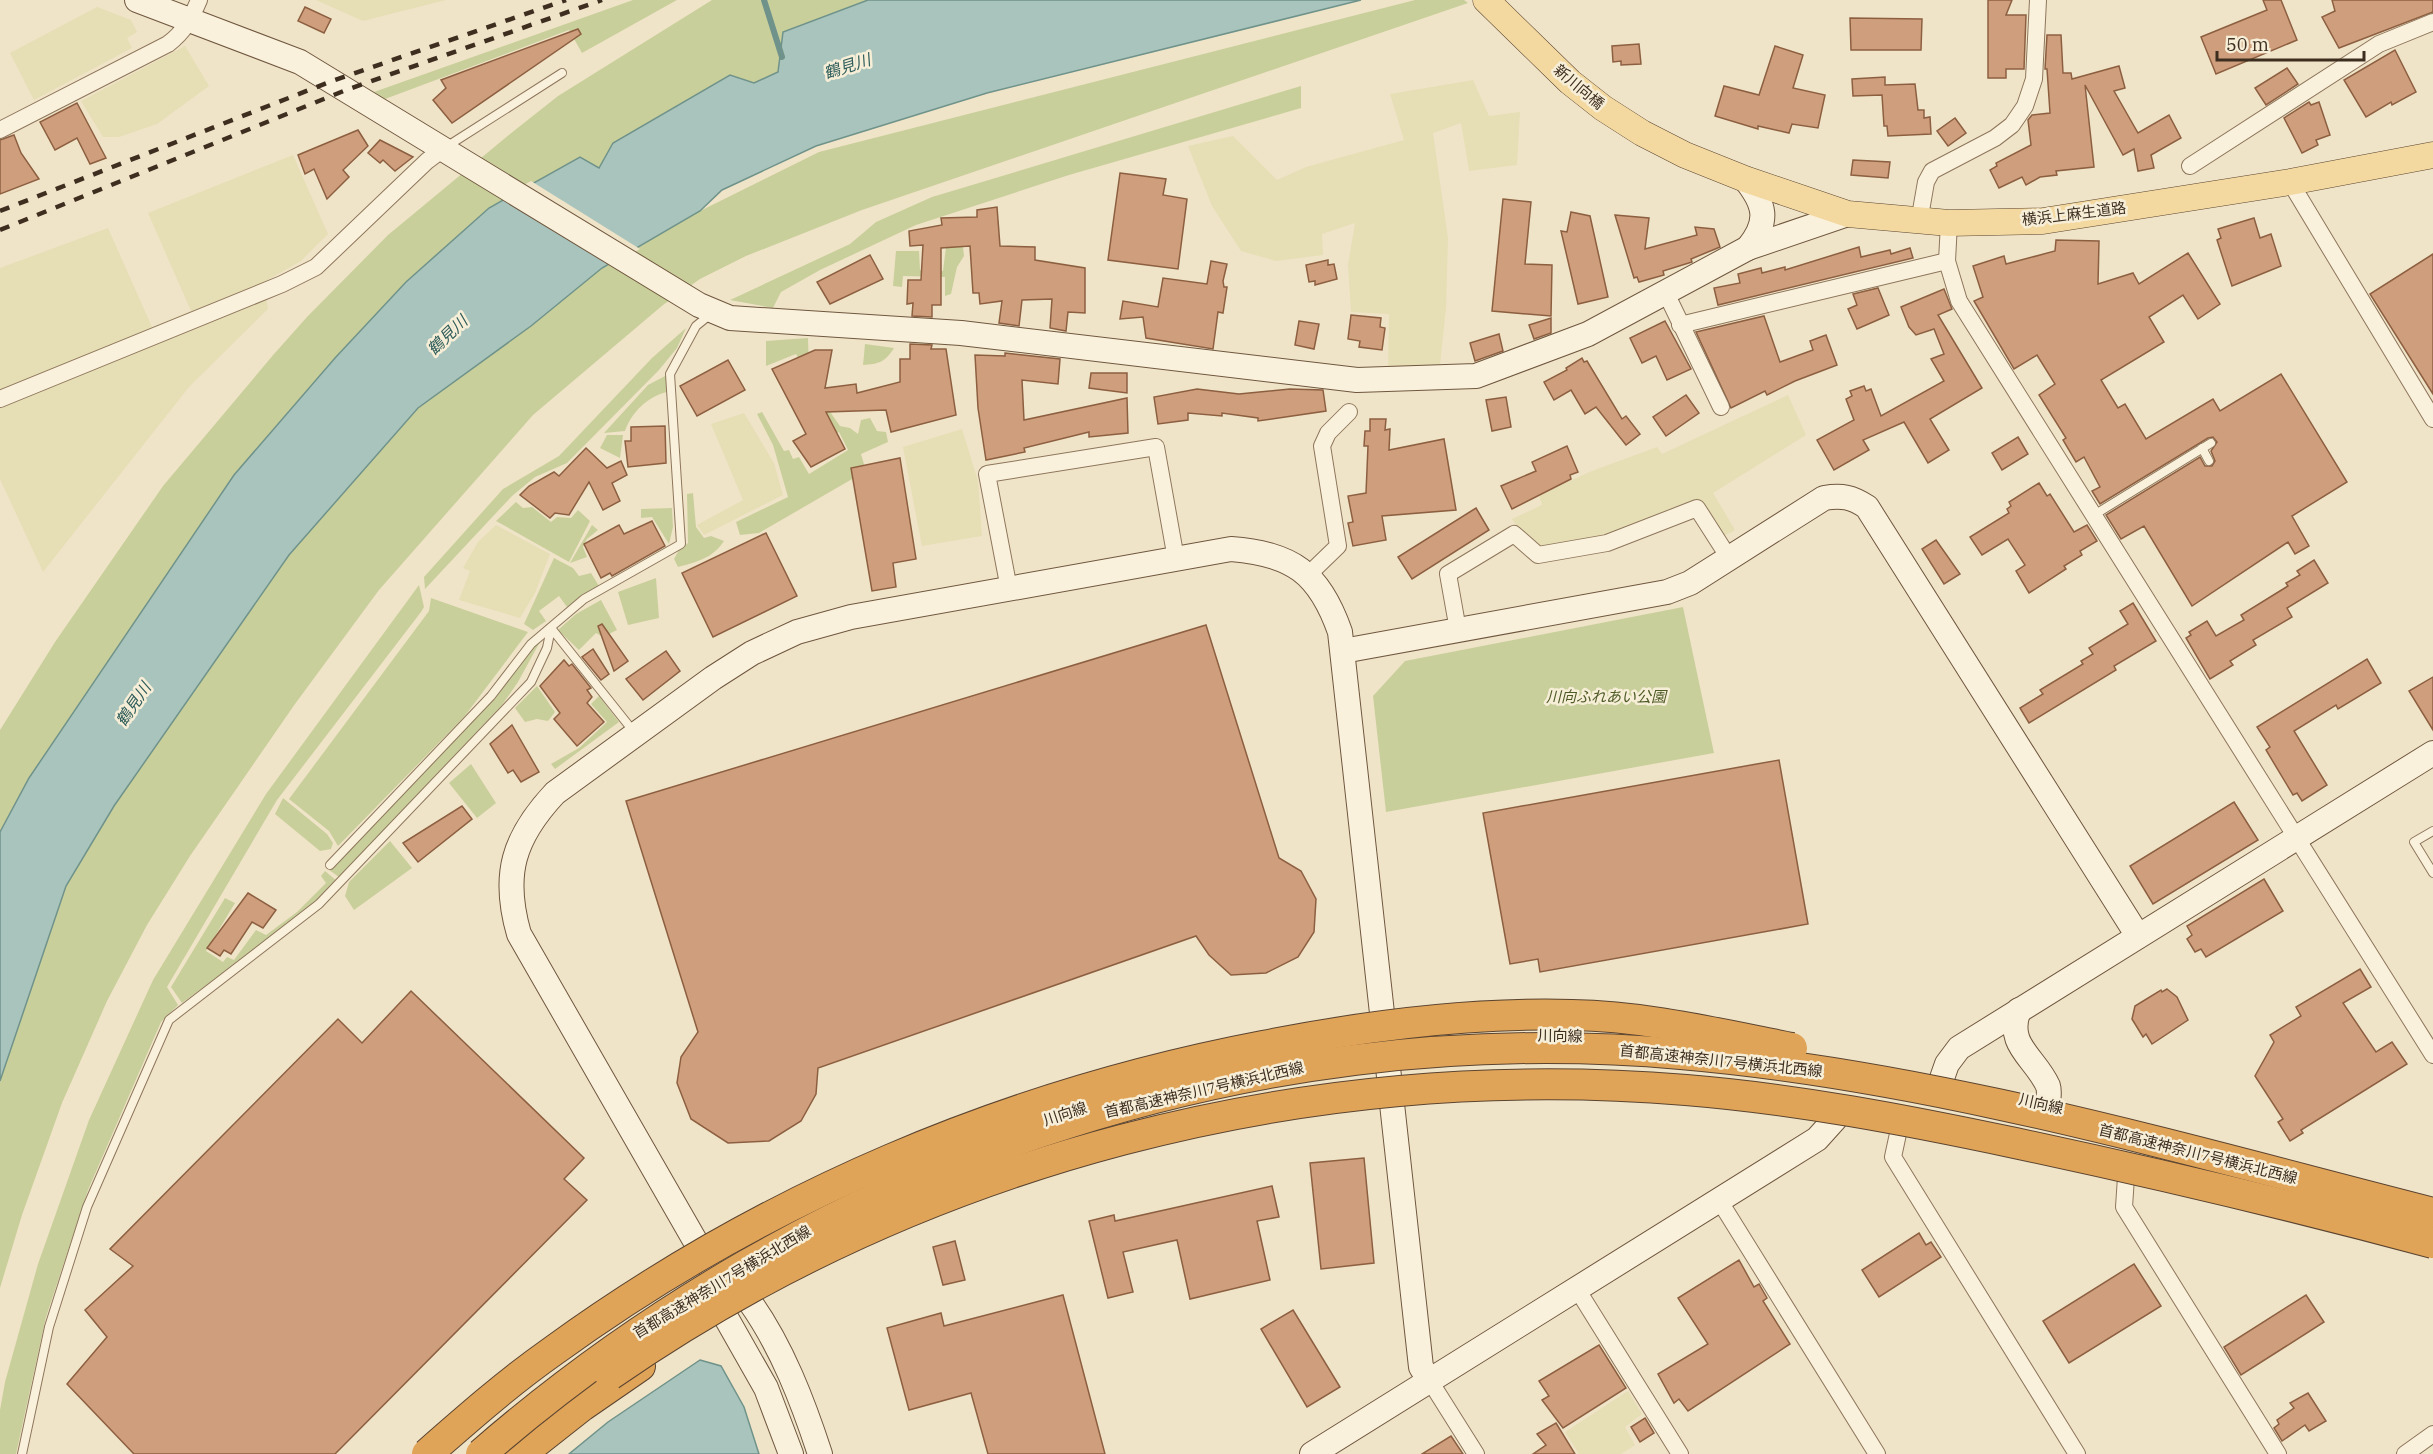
<svg xmlns="http://www.w3.org/2000/svg" width="2433" height="1454" viewBox="0 0 2433 1454" font-family="'IBM Plex Serif','Noto Sans JP',serif">
<style>
.farmland{fill:#e6deb5}
.green{fill:#c9cf9b}
.water{fill:#a9c4bc;stroke:#6f938a;stroke-width:1.5}
.pier{fill:#f0e4c8}
.lines{fill:none;stroke-linecap:round;stroke-linejoin:round}
.stream{stroke:#6f938a;stroke-width:6}
.building{fill:#cf9f7d;stroke:#8d5f41;stroke-width:1.5}
.lane-casing{stroke:#8d765c;stroke-width:10}
.street-casing{stroke:#8d765c;stroke-width:18}
.secondary-casing{stroke:#6f573f;stroke-width:26}
.primary-casing{stroke:#5b4430;stroke-width:27}
.highway-casing{stroke:#5b4430;stroke-width:32}
.lane{stroke:#faf1dc;stroke-width:8}
.street{stroke:#faf1dc;stroke-width:16}
.secondary{stroke:#faf1dc;stroke-width:24}
.primary{stroke:#f3d9a0;stroke-width:26}
.highway{stroke:#e0a458;stroke-width:30}
.rail{stroke:#3d2e20;stroke-width:4.5;stroke-dasharray:10 10;stroke-linecap:butt}
.highway-bridge-casing{stroke:#5b4430;stroke-width:32;stroke-linecap:butt}
.highway-bridge{stroke:#e0a458;stroke-width:30}
.labels{text-anchor:middle;stroke-width:5;stroke-linejoin:round;paint-order:stroke}
.street-label{font-size:15px;fill:#3d2e20;stroke:#f7eed8}
.park-label{font-size:15px;font-style:italic;fill:#4d5a26;stroke:#f7eed8}
.water-label{font-size:16px;font-style:italic;fill:#2f5d5a;stroke:#f7eed8}
</style>
<rect width="100%" height="100%" fill="#f0e4c8"/>
<g class="farmland">
<path d="M316,0h130l-83,21z"/>
<path d="M97,7l34,13 6,12 -10,6 5,10 -98,52 -24,-47z"/>
<path d="M185,46l24,40 -52,38 -38,13h-16l-22,-36z"/>
<path d="M1473,80l16,36 31,-4 -3,53 -48,6 -8,-48 -28,10 15,105 -2,70 -6,57 -52,4 1,-55 -38,-2 -3,-47 7,-42 -33,11 1,21 -47,6 -35,-10 -29,-45 -24,-60 45,-10 44,44 29,-13 98,-27 -14,-46z"/>
<path d="M293,155l35,79 -27,27 -37,21 4,27 -79,78 -146,185 -43,-93v-211l108,-40 44,99 39,-16 -43,-98z"/>
<path d="M1788,395l18,40 -93,58 22,37 -12,7 -22,-35 -93,35 -66,12 -17,-11 -13,-19 30,-14 -3,-10 53,-24 65,-24 5,7z"/>
<path d="M744,413l30,50 9,32 -79,40 -7,-10 46,-25 -32,-76z"/>
<path d="M962,429l16,52 4,55 -60,10 -19,-99z"/>
<path d="M496,525l54,29 -15,39 -15,25 -61,-18 11,-29 -7,-3 15,-26z"/>
<path d="M1628,1391l14,23 -17,13 10,18 -14,9h-42l-14,-22z"/>
</g>
<g class="green">
<path d="M633,0h44l-95,53 -13,-23 -184,69 -11,-7z"/>
<path d="M712,0h156l-85,32 -5,40 -24,11 -155,85 -19,-11 -91,51 -83,74 -71,76 -101,117 -205,303 -29,54v-102l55,-88 108,-156 111,-132 33,-37 81,-82 122,-101 48,-38z"/>
<path d="M1415,0h49l4,3 -606,207 -116,46 -46,23 -37,26 -130,110 -154,175 -84,114 -105,152 -43,69 -40,76 -45,102 -40,112 -22,73v-207l66,-195 48,-80 175,-251 129,-147 113,-82 71,-58 98,-57 119,-59z"/>
<path d="M1301,86v22l-232,67 -153,50 -96,45 -39,22 -8,16 -43,-8 120,-56 26,-22 56,-25z"/>
<path d="M946,247h17l1,9 -7,11 -6,27 -6,2v-19l-42,-1 -1,11 -9,-1 3,-35h23l1,19 23,1z"/>
<path d="M686,328l-9,20 -18,22 -92,93 -32,14 -23,19 -87,93 -1,-12 79,-88 56,-33 93,-98z"/>
<path d="M808,338l1,29 -5,2 -8,-15 -30,12v-25z"/>
<path d="M865,344l29,4c-9,14 -15,16 -31,17z"/>
<path d="M667,375v17c-20,5 -35,20 -42,39l-21,2 44,-48z"/>
<path d="M814,389l26,37 10,2 8,6 3,-14 9,-2 7,13 9,1 2,10 -27,12 5,17 -107,62 -19,2 -4,-13 52,-25 -15,-52 -16,-31 5,-2 22,39 5,-1 4,9 6,-2 10,17 39,-24 -9,-18 -8,4z"/>
<path d="M607,435h16l-3,23 -20,-10z"/>
<path d="M693,493l3,34 8,11 7,-2 13,5c-11,17 -27,21 -46,26l-4,-8 5,-9 9,-7 -1,-49z"/>
<path d="M516,502l7,6 9,-1 19,15 6,-5 14,1 7,-8 12,11 -21,41 -73,-41z"/>
<path d="M672,508l1,19 -4,17 -17,-27 -11,1v-9z"/>
<path d="M592,525l6,5 -11,9 -4,8 4,10 -17,6z"/>
<path d="M554,558l19,10 6,8 12,-3 8,13 -32,21 -8,-11 -20,15 7,10 -13,9 -9,-6z"/>
<path d="M656,578l3,40 -31,7 -10,-33z"/>
<path d="M419,585l5,22 -3,5 -144,188 -110,187 11,18 -17,17 -73,168 -42,127 -30,137h-16v-44l5,-28 33,-118 51,-144 64,-140 113,-186z"/>
<path d="M431,598l97,34 -64,85 -126,129 -9,-15 -40,-32 140,-188z"/>
<path d="M601,600l16,30 -14,7 -7,-4 -17,17 -21,-20 18,-16z"/>
<path d="M1683,607l31,146 -328,59 -13,-116 32,-35z"/>
<path d="M541,640l-23,42 -16,23 -163,172 -10,-7 167,-174 30,-43z"/>
<path d="M537,686l18,26 -7,9 -11,-2 -12,3 -10,-14z"/>
<path d="M599,696l20,26 -64,47 -4,-5 28,-16 28,-26 -16,-18z"/>
<path d="M471,764l25,39 -19,15 -28,-35z"/>
<path d="M283,798l44,36 6,9 -2,6 -11,2 -45,-37z"/>
<path d="M390,841l22,27 -58,42 -9,-14 4,-14z"/>
<path d="M325,871l12,10 -37,36 -118,86 -11,-16 54,-89 10,5 -29,48 17,11 4,-5 7,3 22,-30 10,5 31,-23 29,-29 -5,-7z"/>
</g>
<g class="water">
<path d="M868,0h493l-374,93 -171,53 -94,44 -22,21 -98,57 -71,58 -113,82 -129,147 -175,251 -48,80 -66,195v-249l29,-54 205,-303 101,-117 71,-76 83,-74 91,-51 19,11 14,-25 117,-68 24,8 24,-11 5,-40z"/>
<path d="M700,1360l21,6 23,41 15,47h-190l39,-32z"/>
</g>
<path class="pier" d="M531,181l109,68 -28,16 -110,-68z"/>
<g class="lines">
<path class="stream" d="M764,0l18,57"/>
</g>
<g class="building">
<path d="M1988,0h24l-6,15h20l-2,54h-18v9h-18z"/>
<path d="M2263,0h18l16,40 -81,34 -15,-37 66,-27z"/>
<path d="M2332,0h101v12l-94,36 -17,-31 13,-6z"/>
<path d="M305,7l26,12 -7,14 -26,-12z"/>
<path d="M1850,18l72,1 -1,31h-70z"/>
<path d="M578,29l3,5 -129,89 -19,-23 13,-12 -5,-8z"/>
<path d="M2047,35h14l2,38h8l1,6 47,-13 6,22 -11,3 24,42 31,-18 12,23 -30,17 3,13 -16,3 -4,-22 -11,6 -38,-70 9,82 -38,4 1,4 -17,2 -14,8 -4,-8 -23,11 -9,-18 7,-4 -1,-3 35,-18 -3,-25 4,-5 18,-2 -3,-44h-2z"/>
<path d="M1639,44l2,20 -20,1v-4l-8,1 -1,-16z"/>
<path d="M1775,46l28,9 -10,33 32,7 -7,33 -26,-4 -3,9 -31,-7v3l-43,-13 9,-30 35,9z"/>
<path d="M2395,50l21,42 -24,13 -1,-3 -25,15 -22,-37z"/>
<path d="M2287,68l11,16 -32,21 -11,-17z"/>
<path d="M1885,77v8l30,-1 3,26h6v8l6,-1 1,17 -43,2 -1,-10h-3l-2,-31 -29,1 -1,-17z"/>
<path d="M2309,102l2,3 8,-3 11,33 -14,5 2,5 -16,8 -18,-35z"/>
<path d="M77,103l29,55 -16,6 -13,-26 -22,12 -15,-28z"/>
<path d="M1955,118l11,15 -18,13 -11,-15z"/>
<path d="M358,130l10,16 -25,24 6,7 -22,22 -13,-30 -9,5 -7,-19z"/>
<path d="M14,135l7,18 18,26 -39,15v-54z"/>
<path d="M380,140l33,17 -18,14 -12,-11 -3,3 -12,-10z"/>
<path d="M1853,160l37,2 -2,16 -37,-3z"/>
<path d="M1120,173l46,6 -3,16 24,4 -9,70 -70,-9z"/>
<path d="M1503,199l28,3 -6,62 27,1 -1,51 -59,-5z"/>
<path d="M997,207l3,39 35,1v13l50,8v45l-17,-1 -2,19 -16,-3 2,-29 -30,1 -3,26 -20,-3 3,-22 -22,3 -1,-11h-6l-3,-47 -29,2v57h-9v12l-20,-1 1,-13 -6,1 1,-24h13l2,-35 -13,1 -1,-15 33,-6 -1,-7 36,-1v-7z"/>
<path d="M1571,212l19,4 18,81 -30,7 -17,-73 6,1z"/>
<path d="M1615,215l34,3 -4,31 52,-14 -2,-8 19,2 6,18 -29,12 1,3 -29,9 1,4 -25,7 -2,-5 -3,1z"/>
<path d="M2254,218l6,20 11,-4 10,32 -49,20 -15,-46 4,-2 -3,-9z"/>
<path d="M2056,240l43,1 -1,43 35,-11 6,11 49,-31 32,51 -22,15 -15,-24 -34,22 15,25 -63,38 17,28 7,-4 21,35 67,-40 7,12 61,-37 66,108 -55,34 17,30 -14,8 -7,-12 -96,64 -48,-80 -23,13 -15,-24 94,-58 5,9h7l3,-5 -4,-10 6,-9 -4,-5 -5,1 -108,66 -8,-13 8,-4 -16,-30 -8,5 -13,-22 3,-2 -27,-43 16,-11 -18,-29 -23,14 -40,-68 9,-4 -10,-31 31,-10 2,8 49,-13z"/>
<path d="M1859,247l2,10 29,-7 1,4 19,-6 3,10 -195,47 -4,-17 26,-5 -2,-9 23,-6 1,5 23,-6v3z"/>
<path d="M2433,254v140l-63,-100z"/>
<path d="M870,255l13,24 -53,25 -13,-22z"/>
<path d="M1328,260v5l6,-1 3,15 -22,6v-4l-6,1 -3,-17z"/>
<path d="M1211,261l16,3 -4,17 1,6h3l-4,26 -5,-1 -5,37 -67,-11 -3,-21 -23,2 3,-18 35,6 5,-29 44,6z"/>
<path d="M1878,288l11,27 -32,14 -9,-20 9,-4 -4,-11z"/>
<path d="M1944,289l8,20 -14,6 44,73 -52,31 19,31 -21,13 -24,-41 -41,18 6,10 -35,20 -17,-30 37,-20 -8,-21 6,-3 -2,-5 14,-5 2,5 5,-2 10,27 63,-35 -13,-22 13,-5 -10,-25 -18,6 -7,-8 -8,-20z"/>
<path d="M1351,315l30,3 -1,9 5,1 -3,22 -23,-3 1,-6 -12,-2z"/>
<path d="M1764,316l16,46 33,-12 -3,-9 16,-6 11,30 -42,16 -28,14 -2,-4 -34,17 -35,-76z"/>
<path d="M1551,318v15l-17,6 -5,-14z"/>
<path d="M1299,321l20,3 -5,25 -19,-4z"/>
<path d="M1665,321l26,48 -24,11 -11,-24 -14,7 -12,-25z"/>
<path d="M1499,334l4,17 -28,10 -5,-18z"/>
<path d="M910,344l22,1 -1,4h15l10,66 -65,17 -5,-22 -60,2 19,37 -34,18 -18,-26 13,-7 -34,-65 43,-19h17l-7,38 31,-4 1,9 43,-11v-23h10z"/>
<path d="M1005,353l55,6 -2,25 -36,-4 2,40 103,-22 1,35 -39,4v-5l-65,16 1,4 -39,8 -8,-52 -3,-53 30,1z"/>
<path d="M1582,358l2,4 3,-1 35,58 4,-3 14,18 -14,11 -30,-38 -11,7 -14,-24 -17,10 -10,-18 23,-12 -1,-2z"/>
<path d="M728,360l17,30 -48,26 -17,-30z"/>
<path d="M1091,373h36v20l-38,-5z"/>
<path d="M1197,389l42,5 51,-5 33,1 3,21 -68,10v-3l-36,-5v3l-34,-3v7l-30,4 -4,-27z"/>
<path d="M1686,395l13,18 -33,23 -13,-19z"/>
<path d="M1506,397l5,30 -19,4 -6,-31z"/>
<path d="M1370,419h16l-1,11 5,-1 -1,21 55,-11 12,71 -74,6 4,24 -33,6 -5,-23 5,-1 -5,-26 18,-3 2,-47h-4l1,-15h5z"/>
<path d="M665,426l1,37 -38,4 -3,-26h6v-14z"/>
<path d="M2018,437l10,17 -26,16 -10,-17z"/>
<path d="M1567,446l11,26 -8,3 1,4 -59,30 -11,-23 35,-15 -4,-9z"/>
<path d="M586,448l21,20 14,-7 6,14 -15,8 8,18 -17,9 -14,-28 -20,33 -14,-2 -5,5 -30,-23 9,-9 25,-14 5,4z"/>
<path d="M900,458l16,101 -23,4 3,24 -24,4 -21,-123z"/>
<path d="M2039,483l8,13 3,-2 24,38 13,-7 10,16 -17,10 2,4 -18,11 2,3 -37,24 -13,-22 9,-6 -17,-26 -26,16 -12,-18 39,-24 -2,-4 4,-3 -2,-4z"/>
<path d="M1476,508l13,22 -77,49 -14,-22z"/>
<path d="M652,521l13,25 -53,30 -2,-3 -9,5 -17,-34 35,-19 5,9z"/>
<path d="M766,533l31,63 -84,41 -31,-64z"/>
<path d="M1936,540l24,34 -16,10 -22,-35z"/>
<path d="M2314,560l14,23 -41,25 5,9 -39,23 3,5 -26,16 3,4 -23,14 -24,-41 5,-3 -2,-3 18,-11 9,15 28,-16 -3,-5 47,-29 -2,-3 14,-8 -3,-4z"/>
<path d="M2133,603l23,38 -42,25 2,4 -87,53 -9,-15 23,-14 -3,-4 43,-26 -2,-3 12,-7 -4,-6 39,-24 -8,-13z"/>
<path d="M602,624l26,37 -14,10 -16,-45z"/>
<path d="M1206,625l73,233 22,13 15,28 -2,33 -16,25 -32,16 -35,2 -22,-20 -13,-19 -378,132 -2,26 -15,27 -32,20 -41,2 -37,-24 -14,-36 4,-26 17,-25 -72,-231z"/>
<path d="M593,649l16,25 -8,6 -19,-23z"/>
<path d="M666,651l14,20 -37,29 -17,-21z"/>
<path d="M2367,659l14,24 -43,26 -2,-4 -42,26 33,54 -25,16 -5,-8 -4,2 -27,-45 4,-3 -13,-20z"/>
<path d="M564,660l5,6 3,-2 19,24 -4,2 5,7 -5,6 17,19 -27,24 -23,-27 6,-6 -20,-27z"/>
<path d="M2433,677v53l-24,-39z"/>
<path d="M512,725l27,47 -18,10 -8,-12 -5,3 -18,-29z"/>
<path d="M1779,760l29,164 -268,48 -2,-13 -28,5 -27,-151z"/>
<path d="M2234,802l24,38 -105,64 -23,-38z"/>
<path d="M462,806l10,13 -54,43 -15,-19z"/>
<path d="M2264,879l19,32 -77,46 -5,-8 -6,3 -8,-13 5,-4 -5,-9z"/>
<path d="M248,893l28,17 -13,18 -11,-6 -21,32 -7,-4 -4,6 -13,-8z"/>
<path d="M2360,969l11,18 -28,16 33,49 16,-10 15,22 -106,66 2,3 -13,8 -12,-19 5,-3 -28,-43 19,-34 -4,-7 31,-19 -5,-9z"/>
<path d="M2167,989l10,8 11,23 -36,24 -6,-10 -3,3 -11,-18 3,-13 26,-16 1,2z"/>
<path d="M411,991l173,167 -20,21 23,21 -252,254h-201l-67,-70 40,-47 -22,-27 48,-44 -23,-17 228,-230 24,24z"/>
<path d="M1364,1158l10,105 -53,6 -11,-106z"/>
<path d="M1272,1186l7,31 -22,4 13,59 -80,19 -13,-59 -54,12 10,40 -25,6 -19,-77 25,-6 1,6z"/>
<path d="M1919,1233l7,12 5,-3 10,15 -62,40 -17,-27z"/>
<path d="M955,1241l10,39 -22,5 -10,-38z"/>
<path d="M1739,1260l15,27 5,-3 8,14 -4,3 27,43 -102,67 -9,-12 -5,4 -16,-29 50,-30 -30,-46z"/>
<path d="M2134,1264l27,42 -92,57 -26,-42z"/>
<path d="M1063,1295l42,159h-117l-17,-61 -62,17 -22,-82 54,-15 3,13z"/>
<path d="M2306,1295l18,27 -83,53 -17,-28z"/>
<path d="M1293,1310l47,77 -33,20 -46,-78z"/>
<path d="M1599,1345l27,43 -63,40 -21,-28 7,-4 -10,-15z"/>
<path d="M2308,1393l18,28 -17,10 -4,-6 -23,16 -8,-13 5,-4 -2,-4 17,-12 -4,-5z"/>
<path d="M1645,1418l9,15 -14,9 -9,-15z"/>
<path d="M1556,1423l19,31h-42l13,-9 -9,-11z"/>
<path d="M1451,1436l12,18h-41z"/>
</g>
<g class="lines">
<g class="lane-casing">
<g id="lane">
<path d="M446,147l116,-74"/>
<path d="M2202,448l7,13"/>
<path d="M2094,515l117,-72"/>
<path d="M2433,831l-19,11 19,31"/>
<path d="M330,865l161,-169 40,-52 53,-45 97,-55 -11,-170 26,-48 16,-13"/>
<path d="M22,1454l27,-127 38,-120 82,-187 150,-116 212,-222 16,-34 4,-20 83,104"/>
</g>
</g>
<g class="street-casing">
<g id="street">
<path d="M0,130l168,-86c16,-12 23,-25 31,-44"/>
<path d="M2190,166l189,-122 54,-22"/>
<path d="M2290,182l143,237"/>
<path d="M1919,222l7,-40 6,-11 63,-33 17,-13 13,-19 9,-27 4,-79"/>
<path d="M1949,223l-2,38 12,40 474,754"/>
<path d="M1665,291l56,116"/>
<path d="M1680,325l267,-64"/>
<path d="M0,399l282,-115 34,-17 111,-106 16,-12"/>
<path d="M1307,576l31,-30 -16,-100 6,-13 21,-21"/>
<path d="M1009,589l-22,-115 169,-27 20,112"/>
<path d="M1458,630l-10,-56 66,-40 24,21 69,-12 90,-35 32,50"/>
<path d="M1899,1129l-6,28 184,297"/>
<path d="M2126,1177l-2,30 154,247"/>
<path d="M1719,1200l158,254"/>
<path d="M1577,1289l103,165"/>
<path d="M1430,1381l46,73"/>
<path d="M2405,1454l28,-20"/>
</g>
</g>
<g class="secondary-casing">
<g id="secondary">
<path d="M137,0l163,62 399,243 31,13 231,15 396,47 119,-4 112,-42 160,-86 100,-34"/>
<path d="M1745,179c20,25 25,42 3,69"/>
<path d="M1343,651l324,-59 23,-9 134,-85c18,-3 28,-1 43,9l271,429"/>
<path d="M2019,1010c-14,35 16,47 29,76 2,6 0,13 0,19"/>
<path d="M1941,1081l6,-17 12,-16 474,-295"/>
<path d="M729,1284c7,6 16,11 21,18 32,45 53,100 70,152"/>
<path d="M791,1454l-25,-66 -42,-74 -11,-42 -194,-338c-17,-59 -6,-96 36,-141l158,-115 39,-25 45,-21 54,-15 380,-68c61,5 88,23 109,83l81,735 9,14"/>
<path d="M1312,1454l505,-315 18,-20"/>
</g>
</g>
<g class="primary-casing">
<path id="primary" d="M1486,0l84,82 33,26 39,25 43,22 60,24 103,35 101,9 94,-2 247,-39 143,-27"/>
</g>
<g class="highway-casing">
<path id="highway" d="M521,1454l61,-48 58,-40"/>
</g>
<use href="#lane" class="lane"/>
<use href="#street" class="street"/>
<use href="#secondary" class="secondary"/>
<use href="#primary" class="primary"/>
<use href="#highway" class="highway"/>
<g class="rail">
<path d="M0,211l332,-130 234,-81"/>
<path d="M0,230l346,-140 256,-90"/>
</g>
<g class="highway-bridge-casing">
<g id="highway-bridge">
<path d="M610,1375c313,-217 697,-316 1076,-285 111,9 220,30 329,53 141,30 280,63 418,100"/>
<path d="M427,1454c41,-36 82,-72 126,-103 212,-154 453,-256 710,-305 101,-20 205,-34 309,-31 74,1 148,19 220,33"/>
<path d="M481,1454c329,-286 763,-439 1200,-400 255,22 505,96 752,159"/>
</g>
</g>
<use href="#highway-bridge" class="highway-bridge"/>
</g>
<g class="labels">
<g class="street-label">
<text transform="translate(1579 87) rotate(40)" y="5">新川向橋</text>
<text transform="translate(2074 214) rotate(-7)" y="5">横浜上麻生道路</text>
<text transform="translate(1560 1036) rotate(1)" y="5">川向線</text>
<text transform="translate(1721 1061) rotate(6)" y="5">首都高速神奈川7号横浜北西線</text>
<text transform="translate(1204 1090) rotate(-13)" y="5">首都高速神奈川7号横浜北西線</text>
<text transform="translate(2041 1104) rotate(13)" y="5">川向線</text>
<text transform="translate(1065 1114) rotate(-18)" y="5">川向線</text>
<text transform="translate(2198 1154) rotate(14)" y="5">首都高速神奈川7号横浜北西線</text>
<text transform="translate(722 1282) rotate(-31)" y="5">首都高速神奈川7号横浜北西線</text>
</g>
<g class="park-label">
<text x="1606" y="702">川向ふれあい公園</text>
</g>
<g class="water-label">
<text transform="translate(847 66) rotate(-18)" y="6">鶴見川</text>
<text transform="translate(447 335) rotate(-44)" y="6">鶴見川</text>
<text transform="translate(133 704) rotate(-56)" y="6">鶴見川</text>
</g>
</g>
<path d="M2217 51v9h147v-9" fill="none" stroke="#3d2e20" stroke-width="3"/>
<text x="2226" y="51" font-size="18" fill="#3d2e20" stroke="#f7eed8" stroke-width="4.5" paint-order="stroke">50 m</text>
</svg>
